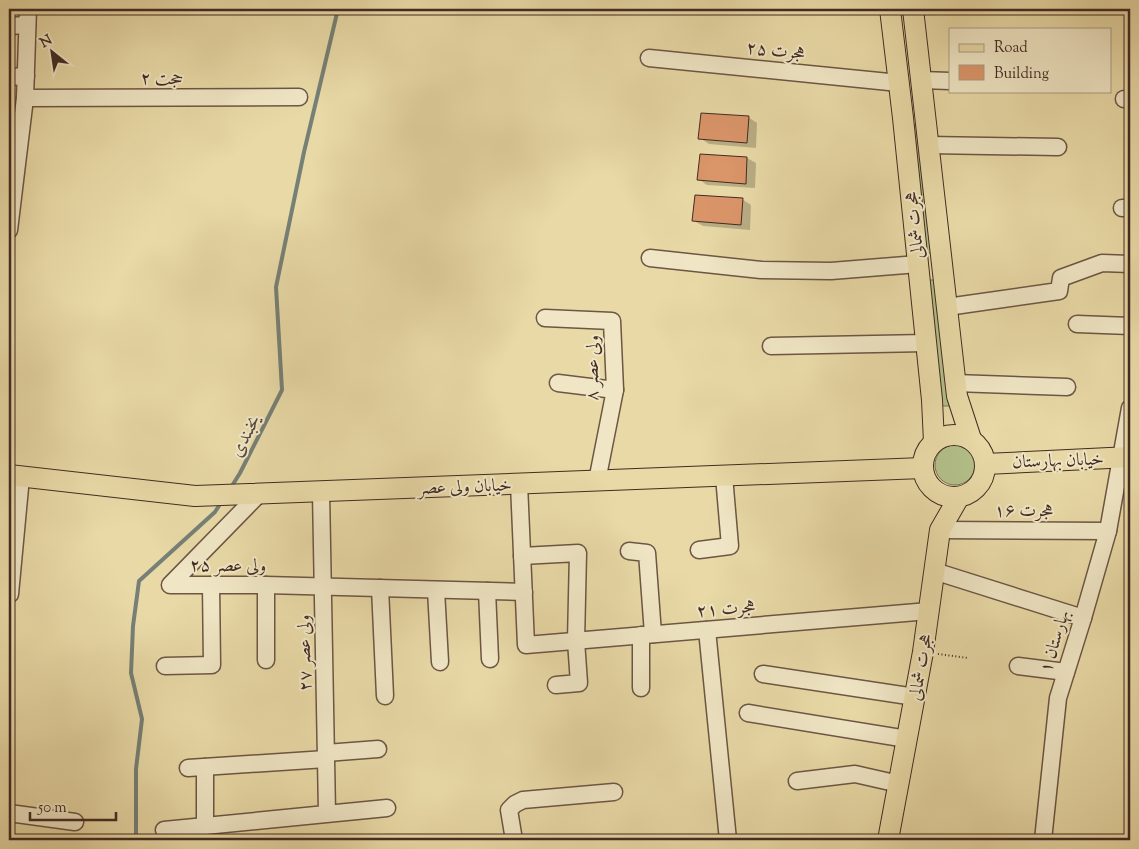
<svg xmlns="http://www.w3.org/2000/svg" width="1139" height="849" viewBox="0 0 1139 849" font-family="'Sorts Mill Goudy',Amiri,serif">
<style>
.green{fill:#b3c089;stroke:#7a7656}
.shadow{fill:#0003}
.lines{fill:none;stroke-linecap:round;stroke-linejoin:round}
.stream{stroke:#768076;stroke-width:4}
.building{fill:#da9569;stroke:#422b23}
.minor-casing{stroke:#6c5644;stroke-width:19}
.major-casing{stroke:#422b23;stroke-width:22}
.path{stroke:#422b23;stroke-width:2;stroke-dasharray:1 2.5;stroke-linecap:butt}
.minor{stroke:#f0e6c5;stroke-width:16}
.major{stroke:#e8d9a6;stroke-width:20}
.labels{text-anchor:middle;stroke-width:4;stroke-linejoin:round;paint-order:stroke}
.street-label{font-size:18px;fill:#422b23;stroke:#f0e6c5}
.water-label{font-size:19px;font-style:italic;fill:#53473f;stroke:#f0e6c5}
</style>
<rect width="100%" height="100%" fill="#e8d9a6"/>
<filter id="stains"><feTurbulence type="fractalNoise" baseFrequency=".004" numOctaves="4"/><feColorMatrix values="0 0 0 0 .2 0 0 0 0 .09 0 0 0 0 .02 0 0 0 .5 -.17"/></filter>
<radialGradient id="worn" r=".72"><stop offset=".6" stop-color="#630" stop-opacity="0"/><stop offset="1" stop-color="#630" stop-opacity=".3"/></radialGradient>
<g class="green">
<path d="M920,124l13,129h-9l-12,-128z"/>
<path d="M929,280h8l13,126h-9z"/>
<circle cx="955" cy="465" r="20"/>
</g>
<g class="shadow">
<path d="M748,117l9,6 -1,25 -47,-4 -9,-6z"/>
<path d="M747,158l9,5 -1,25 -48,-3 -9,-6z"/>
<path d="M742,199l9,6 -1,25 -47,-4 -9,-5z"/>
</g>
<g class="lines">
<g class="stream">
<path d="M230,489l10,-16 42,-83 -6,-103 28,-135 34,-143"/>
<path d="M136,840v-71l6,-50 -11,-46 2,-47 6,-45 76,-69 7,-11"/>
</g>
</g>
<g class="building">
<path d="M701,113l48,3 -2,27 -49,-4z"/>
<path d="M700,154l47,3 -1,27 -49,-4z"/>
<path d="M695,195l48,3 -2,27 -49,-4z"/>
</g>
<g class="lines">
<g class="minor-casing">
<g id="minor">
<path d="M9,26l18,-1"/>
<path d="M649,58l250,25"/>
<path d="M9,77l17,-1"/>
<path d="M921,80l29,1"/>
<path d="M25,98l274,-1"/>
<path d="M1124,99h6"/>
<path d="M928,145l130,2"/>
<path d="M1122,208h8"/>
<path d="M9,230l16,-132 3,-89"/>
<path d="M650,258l111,12 70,1 87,-7"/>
<path d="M947,307l112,-16 2,-13 41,-15 28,1"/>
<path d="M545,318l67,3 3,69 -18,91"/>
<path d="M1077,324l53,2"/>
<path d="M771,346l155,-3"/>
<path d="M558,383l57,7"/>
<path d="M955,383l112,4"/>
<path d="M519,484l7,161 403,-34"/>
<path d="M321,492l6,321"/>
<path d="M259,494l-89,91h96l258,7"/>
<path d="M940,530l168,1"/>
<path d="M699,550l31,-4 -6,-70"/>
<path d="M629,551l18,2 6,81"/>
<path d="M522,556l56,-3 -2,88 3,42 -23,2"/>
<path d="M934,571l149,47"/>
<path d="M266,585v75"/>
<path d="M380,588l5,108"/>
<path d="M436,590l4,72"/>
<path d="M487,591l3,68"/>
<path d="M10,594l11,-117"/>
<path d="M707,630l21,210"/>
<path d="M641,635v53"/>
<path d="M165,666l47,-1 -1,-80"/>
<path d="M1018,666l48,6"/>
<path d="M763,674l152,23"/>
<path d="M748,713l159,26"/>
<path d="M326,753l52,-4"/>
<path d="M205,767v59"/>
<path d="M188,768l138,-9"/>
<path d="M797,781l58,-7 44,10"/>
<path d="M9,813l66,9"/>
<path d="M164,830l223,-22"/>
<path d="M514,840l-5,-30 6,-6 8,-4 91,-8"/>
<path d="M1043,840l15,-142 25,-80 25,-87 22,-123"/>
</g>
</g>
<g class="major-casing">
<g id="major">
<path d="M890,9l13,109 29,282 2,42"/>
<path d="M913,9l44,387 14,43"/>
<circle cx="954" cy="466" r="31"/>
<path d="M985,464l145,-7"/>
<path d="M9,475l186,21 728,-28"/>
<path d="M888,840l35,-188 17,-122 19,-33"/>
</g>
</g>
<path class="path" d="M938,654l30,4"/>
<use href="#minor" class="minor"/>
<use href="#major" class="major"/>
</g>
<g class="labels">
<g class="street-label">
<text transform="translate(776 50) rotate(6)" y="6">هجرت ۲۵</text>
<text x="162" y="84">حجت ۲</text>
<text transform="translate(914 225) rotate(-96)" y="6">هجرت شمالی</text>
<text transform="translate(592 368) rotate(-89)" y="6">ولی عصر ۸</text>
<text transform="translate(1058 460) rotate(-2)" y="6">خیابان بهارستان</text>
<text transform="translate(465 486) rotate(-2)" y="6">خیابان ولی عصر</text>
<text x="1024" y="516">هجرت ۱۶</text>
<text x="228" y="571">ولی عصر ۲۵</text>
<text transform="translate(726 608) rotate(-5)" y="6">هجرت ۲۱</text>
<text transform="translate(1054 641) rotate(-73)" y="6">بهارستان ۱</text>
<text transform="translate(304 653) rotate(-91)" y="6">ولی عصر ۲۷</text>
<text transform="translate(920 667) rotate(-80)" y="6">هجرت شمالی</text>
</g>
<g class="water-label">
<text transform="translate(244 435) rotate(-63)" y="7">یخبندی</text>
</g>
</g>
<rect width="1139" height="849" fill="none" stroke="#e8d9a6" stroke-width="30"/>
<rect x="10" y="10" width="1119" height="829" fill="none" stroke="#422b23" stroke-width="2.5"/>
<rect x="15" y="15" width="1109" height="819" fill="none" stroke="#422b23"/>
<rect x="949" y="28" width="162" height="65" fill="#f0e6c5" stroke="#aa9b84"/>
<rect x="959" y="44" width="25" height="8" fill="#e8d9a6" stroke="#aa9b84"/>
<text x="994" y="52" font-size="15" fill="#422b23">Road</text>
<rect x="959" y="65" width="25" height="15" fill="#da9569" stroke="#aa9b84"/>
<text x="994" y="78" font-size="15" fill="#422b23">Building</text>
<g transform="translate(52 52) rotate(330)" stroke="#f0e6c5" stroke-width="4" paint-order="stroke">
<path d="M0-4L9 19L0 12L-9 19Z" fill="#422b23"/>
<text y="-8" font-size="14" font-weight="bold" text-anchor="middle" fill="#422b23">N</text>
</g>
<path d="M30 812v8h86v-8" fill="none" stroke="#422b23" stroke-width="2.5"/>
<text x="38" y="812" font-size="15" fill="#422b23" stroke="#f0e6c5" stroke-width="4" paint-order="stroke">50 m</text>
<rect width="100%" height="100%" filter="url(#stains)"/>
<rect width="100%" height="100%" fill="url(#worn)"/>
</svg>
